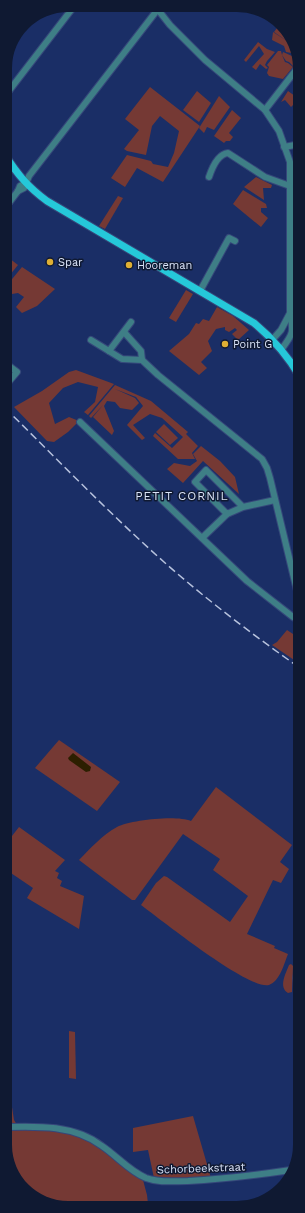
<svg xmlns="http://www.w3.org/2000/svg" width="305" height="1213" viewBox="0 0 305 1213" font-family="'Work Sans',sans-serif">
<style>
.green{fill:#753934}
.water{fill:#2c1f00}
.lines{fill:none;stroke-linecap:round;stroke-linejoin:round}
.minor-casing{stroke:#35477a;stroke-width:8}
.major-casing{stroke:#35477a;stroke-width:9}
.minor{stroke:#3e7e86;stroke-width:6}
.major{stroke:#25c8d9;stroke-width:7}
.rail{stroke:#b7c2dd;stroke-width:1.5;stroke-dasharray:8 4;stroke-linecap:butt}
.poi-dot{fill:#e0b034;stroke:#0f1932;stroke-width:1.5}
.labels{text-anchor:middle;stroke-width:3;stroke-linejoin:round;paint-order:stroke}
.poi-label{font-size:11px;fill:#dae3f8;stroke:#0f1932;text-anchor:start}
.street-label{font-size:11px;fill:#dae3f8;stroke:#0f1932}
.neighbourhood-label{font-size:12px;letter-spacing:1px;fill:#dae3f8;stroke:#0f1932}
</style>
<rect width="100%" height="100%" fill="#1a2e66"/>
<g class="green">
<path d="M280,24l4,2 6,13 -2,4 5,3 4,8 -11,-2 -2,-6 -12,-6 1,-8 14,9 -13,-9z"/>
<path d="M258,42l9,7 8,3 -8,9 -2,4 3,3 -2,1 -6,-5 -4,6 -4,-3 12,-13 -5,-8 -13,16 -2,-2z"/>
<path d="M278,51h3l1,4 1,-3 9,4h6l1,4 -5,7 -5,-5 -3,-1 -4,-6 3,7 3,1 5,4 -10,12 -14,-3 -2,-3 2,-6 -2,-2z"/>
<path d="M150,87l50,39 -37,56 -26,-14 -12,19 -14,-9 16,-23 24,6 2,3 15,3 6,-14 5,-22 -19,-15 -8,10 -6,29 -19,-4 -3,-2 15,-19 -14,-11z"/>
<path d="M197,91l14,12 -12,19 -16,-12z"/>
<path d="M288,91l11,8 -8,8 -6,-7 -4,2z"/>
<path d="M219,96l11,11 -16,23 -7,-3 -3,6 -5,-5z"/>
<path d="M232,110l9,8 -12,15 4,4 -3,4h-4l-2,2 -10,-7z"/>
<path d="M256,177l16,8 -1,3h-8l1,12 -20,-13z"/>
<path d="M243,190l23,14 1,4h-6v4l7,6 -7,9 -28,-23z"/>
<path d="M118,196l5,2 -18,31 -6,-3z"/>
<path d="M298,248h2v72h-3l-3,-28 -1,-35 4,-1z"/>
<path d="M5,255l13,10 -13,16z"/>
<path d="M22,267l33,22 -18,17 -15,7 -6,-6 8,-10 -6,-4 -12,2 2,-11z"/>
<path d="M186,290l7,4 -17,28 -7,-4z"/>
<path d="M217,307l16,9 16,14 -11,10 -6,-6 5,-4 -2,-2 -6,4 -4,-2v-3l-9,2 -8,12 4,10 -11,11 6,6 -8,7 -30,-24 20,-17 7,-11 3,1 4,-5 6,2z"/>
<path d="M76,370l38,14 -26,31 -4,-3 11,-10 3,-15 -20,-5 -15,6 -14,15 6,21 14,-7 10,4 -11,11 -14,10 -7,-1 -33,-34 28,-16 27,-19z"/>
<path d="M115,385l36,16 37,31 -2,2 12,12 -6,7 3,6h-17l-25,-23 2,-3 17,15 11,-11 -21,-19 -12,-4 -17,11 12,13 -3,2 -15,-15 16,-19 -7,-9 -21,-8 20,9 4,5 -7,7 -12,-2 -5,-6 -8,-1 -3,5 10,25 -2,4 -19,-18 10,-12 -12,13 -2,-2z"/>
<path d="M164,424l14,14 -8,7 -14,-13z"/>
<path d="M201,446l19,15 15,16 4,17 -36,-33 -20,22 -16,-14 7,-6 16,3 7,-5 -4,-7z"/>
<path d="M287,630l6,4v11l7,4v15l-28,-19 5,-3z"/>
<path d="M59,740l61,42 -23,29 -62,-43z"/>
<path d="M216,787l76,58 -12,17 9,7 -8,14 -8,-3 -26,54 28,12 -1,2 14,6c-4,10 -8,27 -19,31 -19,6 -109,-66 -128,-80l15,-22 8,-7 3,1 63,45 18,-26 -35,-26 7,-11 -37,-25 -48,66h-3l-53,-40c11,-11 23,-25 38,-33 14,-7 59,-12 74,-6z"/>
<path d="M19,827l46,33 -10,11 4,2 -2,5 5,3 -2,5 24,10 -5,33 -52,-31 6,-10 -28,-19v-24z"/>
<path d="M291,964l2,2 -1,24v2l-4,1c-10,-6 -2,-20 1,-28z"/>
<path d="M69,1031l6,1 1,47 -7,-1z"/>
<path d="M10,1094l4,26 3,5 -11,-1v-28z"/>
<path d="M193,1116l18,62 -34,2 -23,-2 -6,-28 -15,2v-24z"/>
<path d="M6,1129l53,2 29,8 55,41 4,15 1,9 -9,3h-83l-33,-18 -17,-36z"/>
</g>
<path class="water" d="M73,753l18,14 -1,4 -4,1 -17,-12 -1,-2z"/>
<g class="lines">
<g class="minor-casing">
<g id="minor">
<path d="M155,6l15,19 35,35 60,50 14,21 11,31v151c4,20 3,21 -9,37"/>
<path d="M5,96l70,-91"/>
<path d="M265,110l34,-44"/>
<path d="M284,147l11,-2 4,1"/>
<path d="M209,177c3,-9 9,-23 19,-24l37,24 25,9"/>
<path d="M18,191l6,-3 5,-12 129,-167"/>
<path d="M5,208l13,-17 2,-5 6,-3"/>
<path d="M200,291l29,-53 6,3"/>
<path d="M124,332l17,19 1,9 16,15 104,84 5,9 3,10 30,125"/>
<path d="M91,340l31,19 20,1"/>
<path d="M272,340l9,-10 9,-17"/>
<path d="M109,351l22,-29"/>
<path d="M5,363l12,9 -12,14"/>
<path d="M80,422l167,159 46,36 7,4"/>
<path d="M243,507l-16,7 -32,-32 11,-12 37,37 32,-7"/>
<path d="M202,538l25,-24"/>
<path d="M6,1127c32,-1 69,-2 96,19 15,10 27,25 44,32 13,5 28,3 42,3 35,-2 69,-6 103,-11"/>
</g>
</g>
<g class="major-casing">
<g id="major">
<path d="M5,155c13,20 23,32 42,46l207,122c18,15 34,33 46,54"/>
<path d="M300,954l-3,24 3,29"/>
</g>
</g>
<use href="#minor" class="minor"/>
<use href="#major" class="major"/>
<path class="rail" d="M5,408c53,52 104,105 159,154 43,38 89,73 136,106"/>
</g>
<g class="poi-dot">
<circle cx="50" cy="262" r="4"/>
<circle cx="129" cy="265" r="4"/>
<circle cx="225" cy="344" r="4"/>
</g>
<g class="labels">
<g class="poi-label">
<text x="58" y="266">Spar</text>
<text x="137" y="269">Hooreman</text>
<text x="233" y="348">Point G</text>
</g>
<g class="street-label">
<text transform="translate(201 1168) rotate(-2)" y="4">Schorbeekstraat</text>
</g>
<g class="neighbourhood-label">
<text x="182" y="500">PETIT CORNIL</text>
</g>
</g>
<path d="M0 0H305V1213H0ZM68 12H237A56 56 0 0 1 293 68V1145A56 56 0 0 1 237 1201H68A56 56 0 0 1 12 1145V68A56 56 0 0 1 68 12Z" fill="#0f1932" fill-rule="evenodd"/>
</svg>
